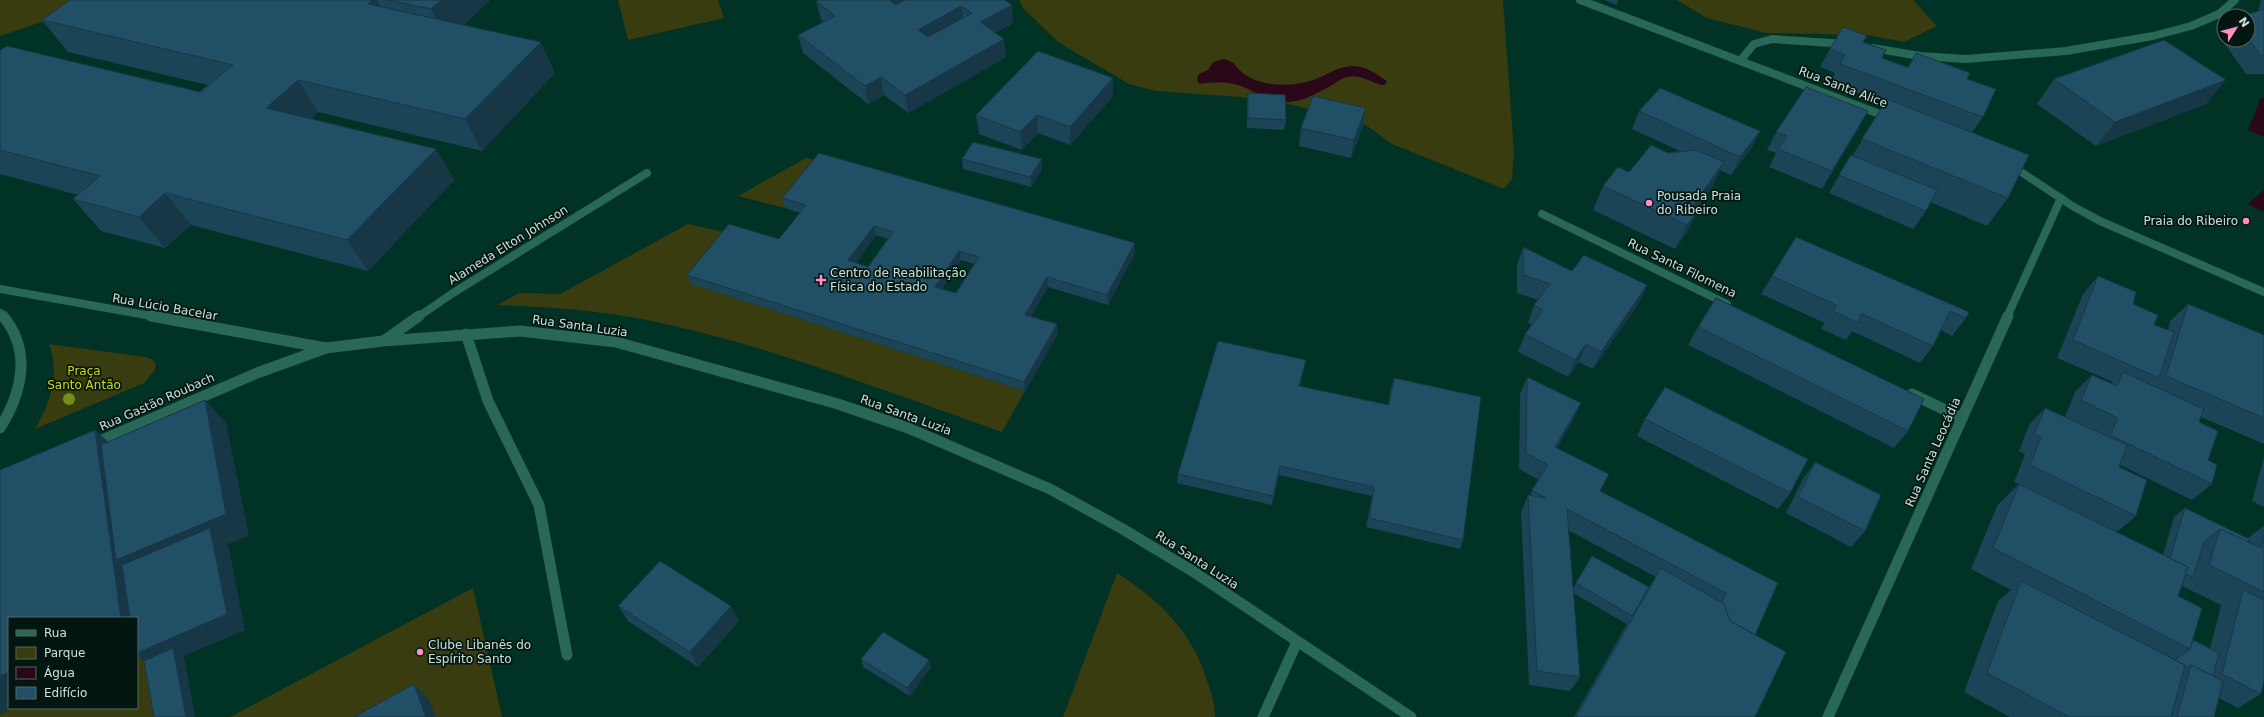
<svg xmlns="http://www.w3.org/2000/svg" width="2264" height="717" viewBox="0 0 2264 717" font-family="'DejaVu Sans',sans-serif">
<style>
.green{fill:#393c0f}
.water{fill:#2a0719}
.lines{fill:none;stroke-linecap:round;stroke-linejoin:round}
.minor-far1{stroke:#296756;stroke-width:8}
.minor{stroke:#296756;stroke-width:11}
.tree{fill:#748e1c}
.wall{fill:#1c4457;fill-rule:evenodd}
.shaded-wall{fill:#173747}
.building{fill:#214f65;stroke:#173747;fill-rule:evenodd}
.poi-dot{fill:#fd8fc1;stroke:#041611;stroke-width:1.5}
.labels{text-anchor:middle;stroke-width:3.5;stroke-linejoin:round;paint-order:stroke}
.street-label{font-size:12px;fill:#cae2da;stroke:#041611}
.poi-label{font-size:12px;fill:#cae2da;stroke:#041611;text-anchor:start}
.park-label{font-size:12px;fill:#d2d913;stroke:#041611}
</style>
<rect width="100%" height="100%" fill="#003226"/>
<g class="green">
<path d="M0,0h107l-107,36z"/>
<path d="M618,0h100l6,18 -96,22z"/>
<path d="M1019,0h484l11,153 -2,26 -8,10 -112,-45 -26,-19 -46,-13 -35,-9 -45,-6 -84,-6 -27,-7 -71,-42 -35,-34z"/>
<path d="M1677,0h236l24,26 -33,16 -37,-7 -101,-2 -59,-15z"/>
<path d="M806,158l16,4 -37,46 -47,-12z"/>
<path d="M688,224l45,10 -41,50 333,107 -23,41c-117,-41 -233,-87 -355,-112 -49,-10 -100,-13 -150,-15l22,-12 41,1z"/>
<path d="M49,344l97,13 7,3 3,4 -1,6 -11,13 -109,46c16,-28 25,-53 14,-85z"/>
<path d="M1117,573c43,27 77,61 91,111 4,11 7,21 7,33h-152z"/>
<path d="M473,588l29,129h-272z"/>
<path d="M152,645l11,72h-163v-3l14,-6h123v-56z"/>
</g>
<g class="water">
<path d="M1224,59l10,4c14,24 53,25 76,18 17,-5 24,-14 44,-15 12,0 24,9 33,15l-2,4c-10,1 -21,-11 -37,-8 -5,0 -10,4 -14,7 -15,8 -30,18 -48,18 -18,0 -29,-10 -45,-16 -14,-5 -28,-4 -42,-2l-2,-5 2,-5 9,-4 5,-8z"/>
<path d="M2261,98l3,1v38l-16,-7z"/>
<path d="M2264,190v22l-16,-8z"/>
</g>
<g class="lines">
<g class="minor-far1">
<path d="M1580,0l310,118"/>
<path d="M1873,48l47,8 46,3 100,-8 87,-15 38,-10 28,-12 16,-14"/>
<path d="M1740,61l14,-17 18,-5 75,5"/>
<path d="M2009,164l65,43 26,14 164,71"/>
<path d="M1542,214l185,90"/>
<path d="M0,289l157,28"/>
<path d="M0,313l4,4"/>
<path d="M418,317l35,-24 194,-120"/>
<path d="M2007,317l54,-119"/>
</g>
<g class="minor">
<path d="M151,316l175,32"/>
<path d="M466,334l22,67 51,104 28,150"/>
<path d="M385,340l34,-24"/>
<path d="M1912,394l50,24"/>
<path d="M0,428c22,-35 32,-77 3,-112"/>
<path d="M93,444l164,-71 69,-25 57,-7 137,-10 96,11 222,62 70,24 142,61 71,39 73,44 217,145"/>
<path d="M1263,717l34,-75"/>
<path d="M1828,717l180,-401"/>
</g>
</g>
<circle class="tree" cx="69" cy="399" r="6"/>
<g class="wall">
<path d="M70,0h420l-26,25 91,48 -73,78 -164,-39 -7,7 125,30 18,31 -86,91 -177,-46 -26,23 -64,-17 -28,-32 5,-4 -78,-21v-124l200,42 8,-7 -140,-33 -26,-32z"/>
<path d="M1005,0l8,23 -18,10 11,24 -98,56 -24,-18 -16,9 -65,-51 -5,-18 26,-13 -3,-3 -5,-18z"/>
<path d="M1604,0h14l-1,5z"/>
<path d="M2261,0h3v74h-18l-26,-37 4,-5v8h24v-24l10,-5z"/>
<path d="M1864,42l18,16 26,9 8,-14 51,26 16,38 -11,15 36,66 -21,28 -57,-24 -4,9 -13,18 -84,-36 22,-38h2l32,-52 -55,-21 5,-9 -15,-6 10,-18z"/>
<path d="M1113,78v18l-43,49 -32,-12 -16,17 -43,-16 -3,-19z"/>
<path d="M2054,79l152,25 -110,42 -59,-42z"/>
<path d="M1248,93l38,27 -2,10 -37,-2v-25z"/>
<path d="M1639,111l121,20 -9,18 -20,26 -11,-5 -7,16 -17,23 2,1 -12,24 -11,15 -82,-39 10,-24 65,-33 12,-2 -48,-22z"/>
<path d="M1363,126l-12,32 -52,-12 2,-18z"/>
<path d="M1858,129l-36,60 -53,-22 7,-14 -9,-3 9,-18z"/>
<path d="M962,159l80,10 -11,18 -68,-18z"/>
<path d="M782,198l353,45v10l-27,52 -60,-18 -17,29 27,18 -33,57 -334,-107 -4,-9 92,-36 21,-26 -15,-5zM876,235l12,4 -20,28 -12,-4zM961,260l13,4 -18,29 -14,-4z"/>
<path d="M1796,237l170,81 -14,18 -11,-6 -8,16 -13,17 -68,-32 -6,9 -25,-11 4,-6 -64,-29z"/>
<path d="M1523,247l49,24 75,14 -8,18 -46,66 -14,-7 -11,15 -50,-25 7,-18 7,-9 -4,-2 6,-18 4,-5 -21,-7v-28z"/>
<path d="M2098,276l35,28 21,21 14,5 2,-9 18,-17 76,31v109l-63,-27 -2,5 9,38 4,24 -20,16 -72,-35 -1,2 17,49 -19,16 -103,-50 11,-28 -6,-3 10,-26 16,-17 20,9 10,-25 17,-17 19,9 2,-2 -56,-24 26,-64z"/>
<path d="M1698,327l210,104 -14,17 -206,-103z"/>
<path d="M1304,369l-4,17 88,19 3,-17 3,-10 69,162 -3,9 -94,-22 6,-31 -93,-21 -7,30 -95,-22 1,-9z"/>
<path d="M1527,377l46,43 -16,28 43,43 178,92 -23,52v82h-181l53,-93 -54,-31 7,84 -10,14 -41,-6 -8,-173 7,-17 2,1 2,-6 7,-10 -20,-11 1,-75zM1568,530l88,47 -7,10 -57,-31 -19,33z"/>
<path d="M1645,419l145,74 -12,16 -141,-73z"/>
<path d="M2264,457v50l-12,-6z"/>
<path d="M1815,462l50,69 -14,16 -65,-34 17,-34z"/>
<path d="M2019,484l144,71 11,-38 11,-9 63,30 16,-12v154l-3,14 -23,14 -19,-10 -5,19h-204l-46,-25 34,-91 13,-11 -40,-21 26,-63zM2182,586l39,19 -11,44 -17,-9 -15,-44z"/>
<path d="M618,606l121,15 -41,46 -70,-46z"/>
<path d="M861,659l70,8 -21,29 -47,-29z"/>
</g>
<g class="shaded-wall">
<path d="M372,0h5l16,29 -25,-25z"/>
<path d="M441,0h49l-43,41 -16,-32z"/>
<path d="M892,0h30l-29,19 -3,-18z"/>
<path d="M1012,5l1,18 -31,17 -2,-18z"/>
<path d="M961,6l3,19 -44,23 -2,-18z"/>
<path d="M1004,39l2,18 -98,56 -3,-18z"/>
<path d="M541,42l14,31 -73,78 -17,-32z"/>
<path d="M881,77l3,18 -16,9 -3,-18z"/>
<path d="M1113,78v18l-43,49v-18z"/>
<path d="M298,80l20,32 -30,28 -22,-32z"/>
<path d="M2226,80l-20,24 -110,42 19,-24z"/>
<path d="M1366,108l-3,18 -12,32 3,-18z"/>
<path d="M1868,111l-10,18 -36,60 10,-18z"/>
<path d="M1037,115l1,18 -16,17 -2,-18z"/>
<path d="M1760,131l-9,18 -20,26 9,-18z"/>
<path d="M436,149l18,31 -86,91 -21,-31z"/>
<path d="M1042,159v10l-11,18 -1,-10z"/>
<path d="M1724,162l-11,24 -28,38 7,-17z"/>
<path d="M165,193l26,32 -26,23 -26,-31z"/>
<path d="M1698,210l-12,24 -11,15 12,-24z"/>
<path d="M874,226l2,9 -25,35 -3,-10z"/>
<path d="M1135,243v10l-27,52 -1,-10z"/>
<path d="M959,251l2,9 -24,37 -2,-10z"/>
<path d="M1047,277l1,10 -22,37 -1,-9z"/>
<path d="M1647,285l-8,18 -46,66 8,-17z"/>
<path d="M1057,324l1,10 -33,57 -1,-9z"/>
<path d="M1586,344l-7,18 -11,15 7,-17z"/>
<path d="M1306,360l-2,9 -6,26 1,-9z"/>
<path d="M205,400l21,23 23,113 -21,8 17,86 -61,26 11,61h-9l-31,-48 -18,-13v-38h-16l-26,-188 29,26z"/>
<path d="M1581,403l-8,17 -25,43 7,-16z"/>
<path d="M1280,466l-1,9 -7,30 1,-9z"/>
<path d="M731,606l8,15 -41,46 -8,-15z"/>
<path d="M929,660l2,7 -21,29 -3,-8z"/>
<path d="M9,672v36h5l-14,6v-38z"/>
<path d="M414,684l14,14 8,19h-10z"/>
</g>
<g class="building">
<path d="M70,0h302l-4,4 173,38 -76,77 -167,-39 -32,28 170,41 -89,91 -182,-47 -26,24 -66,-18 27,-23 -100,-26v-100l7,-4 193,46 33,-27 -191,-45z"/>
<path d="M387,0h54l-10,9z"/>
<path d="M819,0h73l-2,1 6,4 9,-5h100l7,5 -32,17 24,17 -99,56 -24,-18 -16,9 -67,-51 37,-19 -19,-15zM961,6l11,7 -44,24 -10,-7z"/>
<path d="M2264,9v47h-3l-13,-18v-22h-5z"/>
<path d="M1843,27l24,9 -4,6 23,8 -4,8 26,10 8,-15 54,20 -3,6 29,10 -13,28 -143,-53 5,-9 -15,-6z"/>
<path d="M2164,40l62,40 -111,42 -61,-43z"/>
<path d="M1038,51l75,27 -43,49 -33,-12 -17,17 -44,-17z"/>
<path d="M1806,87l62,24 -36,60 -54,-22 9,-13 -11,-4z"/>
<path d="M1660,88l100,43 -20,26 -101,-46z"/>
<path d="M1248,93l37,2 1,25 -38,-2z"/>
<path d="M1313,96l53,12 -12,32 -53,-12z"/>
<path d="M1887,99l142,56 -21,43 -146,-59z"/>
<path d="M973,142l69,17 -12,18 -68,-18z"/>
<path d="M1651,145l17,8 28,-3 28,12 -32,45 6,3 -11,15 -84,-39 15,-19 11,5z"/>
<path d="M819,153l316,90 -28,52 -60,-18 -22,38 32,9 -33,58 -337,-107 42,-51 50,15 27,-34 -24,-7zM874,226l19,6 -25,35 -20,-7zM959,251l20,6 -23,36 -21,-6z"/>
<path d="M1851,155l86,35 -11,21 -87,-36z"/>
<path d="M1796,237l173,75 -3,6 -16,-7 -17,35 -71,-32 -4,9 -25,-12 3,-6 -64,-29z"/>
<path d="M1523,247l49,24 12,-16 63,30 -46,67 -15,-8 -11,16 -50,-26 18,-24 -9,-5 16,-21 -27,-9z"/>
<path d="M2098,276l38,16 -3,12 25,11 -4,10 20,7 -15,46 -86,-38z"/>
<path d="M1716,298l208,101 -16,32 -210,-104z"/>
<path d="M2188,304l76,31v83l-98,-42z"/>
<path d="M1218,341l88,19 -7,26 90,19 5,-27 87,19 -18,143 -94,-22 5,-31 -94,-21 -7,30 -95,-22z"/>
<path d="M2123,372l81,37 -5,13 19,9 -10,29 9,5 -5,19 -102,-49 8,-17 -37,-18 11,-25 25,11z"/>
<path d="M1527,377l54,26 -26,44 54,27 -9,17 178,92 -23,52 -25,-14 -6,-17 -2,-1 4,-10 -159,-84 13,168 -43,-6 -9,-176 18,3 -14,-8 16,-25 -22,-12z"/>
<path d="M1665,387l143,72 -18,34 -145,-74z"/>
<path d="M205,400l21,114 -110,46 -15,-115z"/>
<path d="M2045,408l82,37 -8,22 28,13 -11,36 -106,-51 11,-28 -7,-3z"/>
<path d="M95,430l26,188h-112v54l-9,4v-206z"/>
<path d="M1815,462l66,33 -16,36 -67,-34z"/>
<path d="M2019,484l169,83 -10,29 24,12 -12,41 -197,-101z"/>
<path d="M2185,508l64,31 -1,4 -28,-14 -16,13 -11,35 -8,-3 3,-7 -18,-9z"/>
<path d="M210,528l17,86 -90,39v-35h-7l-8,-53z"/>
<path d="M2220,529l41,19 3,-12v56l-55,-27z"/>
<path d="M1592,556l57,31 -17,29 -56,-33z"/>
<path d="M660,561l71,45 -41,46 -72,-46z"/>
<path d="M1661,568l63,36 6,17 56,31 -31,65h-179z"/>
<path d="M2021,581l164,84 -14,52h-102l-82,-44z"/>
<path d="M2243,590l21,10v80l-3,14 -39,-20z"/>
<path d="M883,632l46,28 -22,28 -46,-29z"/>
<path d="M2193,640l26,13 -6,23 -22,-11 -4,3 -3,-1 1,-2 -10,-5 15,-11z"/>
<path d="M173,648l13,69h-32l-10,-56z"/>
<path d="M2191,665l32,16 -9,36h-37z"/>
<path d="M414,684l12,33h-72z"/>
</g>
<g class="poi-dot">
<circle cx="1649" cy="203" r="4"/>
<circle cx="2246" cy="221" r="4"/>
<path d="M819 274h4v4h4v4h-4v4h-4v-4h-4v-4h4z"/>
<circle cx="420" cy="652" r="4"/>
</g>
<g class="labels">
<g class="street-label">
<text transform="translate(1843 87) rotate(21)" y="4">Rua Santa Alice</text>
<text transform="translate(508 245) rotate(-32)" y="4">Alameda Elton Johnson</text>
<text transform="translate(1682 268) rotate(26)" y="4">Rua Santa Filomena</text>
<text transform="translate(165 307) rotate(10)" y="4">Rua Lúcio Bacelar</text>
<text transform="translate(580 326) rotate(8)" y="4">Rua Santa Luzia</text>
<text transform="translate(157 402) rotate(-24)" y="4">Rua Gastão Roubach</text>
<text transform="translate(906 415) rotate(20)" y="4">Rua Santa Luzia</text>
<text transform="translate(1933 452) rotate(-66)" y="4">Rua Santa Leocádia</text>
<text transform="translate(1197 560) rotate(33)" y="4">Rua Santa Luzia</text>
</g>
<g class="poi-label">
<text x="1657" y="200">Pousada Praia<tspan x="1657" dy="14">do Ribeiro</tspan></text>
<text x="2238" y="225" text-anchor="end">Praia do Ribeiro</text>
<text x="830" y="277">Centro de Reabilitação<tspan x="830" dy="14">Física do Estado</tspan></text>
<text x="428" y="649">Clube Libanês do<tspan x="428" dy="14">Espírito Santo</tspan></text>
</g>
<g class="park-label">
<text x="84" y="375">Praça<tspan x="84" dy="14">Santo Antão</tspan></text>
</g>
</g>
<rect x="8" y="617" width="130" height="92" fill="#041611" stroke="#536861"/>
<rect x="16" y="630" width="20" height="6" fill="#296756" stroke="#536861"/>
<text x="44" y="637" font-size="12" fill="#cae2da">Rua</text>
<rect x="16" y="647" width="20" height="12" fill="#393c0f" stroke="#536861"/>
<text x="44" y="657" font-size="12" fill="#cae2da">Parque</text>
<rect x="16" y="667" width="20" height="12" fill="#2a0719" stroke="#536861"/>
<text x="44" y="677" font-size="12" fill="#cae2da">Água</text>
<rect x="16" y="687" width="20" height="12" fill="#214f65" stroke="#536861"/>
<text x="44" y="697" font-size="12" fill="#cae2da">Edifício</text>
<g transform="translate(2236 28) rotate(54)"><circle r="19" fill="#041611" stroke="#536861"/>
<path d="M0-3L7 15L0 10L-7 15Z" fill="#fd8fc1"/>
<text y="-6" font-size="11" font-weight="bold" text-anchor="middle" fill="#cae2da">N</text>
</g>
</svg>
